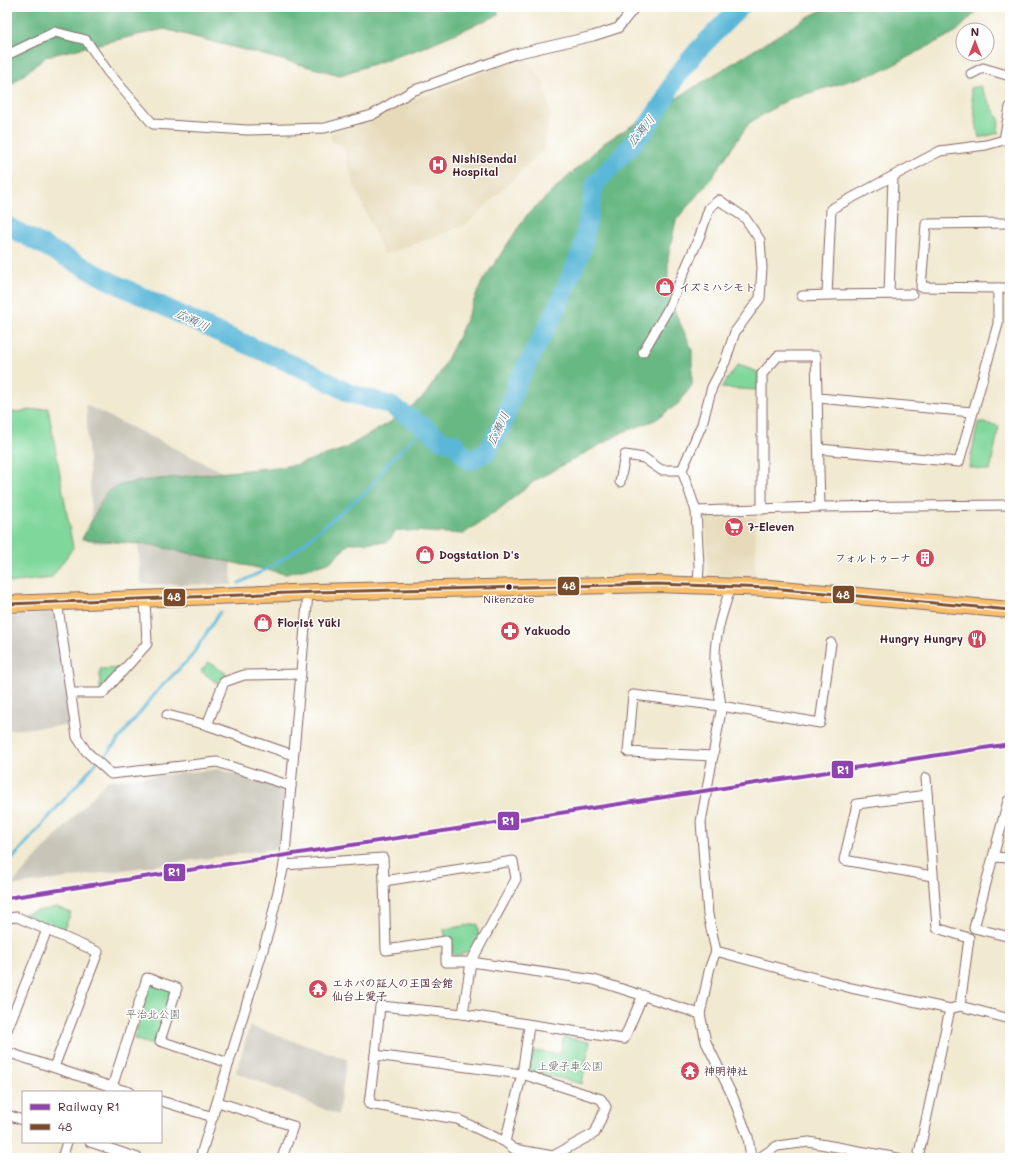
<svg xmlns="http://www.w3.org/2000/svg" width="1017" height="1165" viewBox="0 0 1017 1165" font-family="Mali,'Klee One',sans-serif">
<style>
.built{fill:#e6daba}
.industrial{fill:#c8c4b8}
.green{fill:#80d79b;stroke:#657b63}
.forest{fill:#68b883;stroke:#596c57}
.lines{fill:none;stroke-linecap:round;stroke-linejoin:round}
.stream{stroke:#5ab7d8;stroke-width:3}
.river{stroke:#5ab7d8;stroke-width:19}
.street-casing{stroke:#846665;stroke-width:11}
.highway-casing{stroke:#846665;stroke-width:18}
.street{stroke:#fff;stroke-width:9}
.highway{stroke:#f8bf6c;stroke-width:16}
.bus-1-casing{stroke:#fff;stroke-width:6}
.bus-1{stroke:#7a4b2a;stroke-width:3}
.rail-1-casing{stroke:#fff;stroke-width:7}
.rail-1{stroke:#8e44ad;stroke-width:4}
.bus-dot{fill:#4a1f2b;stroke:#fff;stroke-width:1.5}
.labels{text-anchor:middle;stroke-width:3;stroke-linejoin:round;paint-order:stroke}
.bus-label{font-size:10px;fill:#4a1f2b;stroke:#fff}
.poi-label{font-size:11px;font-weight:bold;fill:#4a1f2b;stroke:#fff;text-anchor:start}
.park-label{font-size:11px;fill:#5d5f52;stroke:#fff}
.water-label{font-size:12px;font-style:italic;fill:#505c70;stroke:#fff}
.line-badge{stroke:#fff;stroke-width:1.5}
.badge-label{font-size:11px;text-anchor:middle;font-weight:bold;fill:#fff}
</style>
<rect width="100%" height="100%" fill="#fff"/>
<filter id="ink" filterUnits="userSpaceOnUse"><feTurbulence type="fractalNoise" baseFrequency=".025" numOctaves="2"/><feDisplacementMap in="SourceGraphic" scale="8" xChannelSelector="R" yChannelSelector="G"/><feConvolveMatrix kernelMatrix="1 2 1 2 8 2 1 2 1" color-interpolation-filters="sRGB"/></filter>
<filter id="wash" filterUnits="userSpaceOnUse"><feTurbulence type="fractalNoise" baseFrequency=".012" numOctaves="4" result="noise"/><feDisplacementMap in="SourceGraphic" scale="16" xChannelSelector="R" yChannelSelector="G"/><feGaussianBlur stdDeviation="0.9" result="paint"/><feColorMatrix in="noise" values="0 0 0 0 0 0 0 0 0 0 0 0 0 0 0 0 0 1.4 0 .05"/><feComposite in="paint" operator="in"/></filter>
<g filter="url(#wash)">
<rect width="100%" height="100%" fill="#f1e9d0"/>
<g class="built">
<path d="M523,56l20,25 8,33 -8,36 -77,75 -82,30 -32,-75 -9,-34 -11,-4 -2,-8z"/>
<path d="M706,517h50l-1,60 -47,-2z"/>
</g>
<g class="industrial">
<path d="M86,405l149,73 -7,42 4,65 -91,-1 -3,-43 -45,2z"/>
<path d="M55,612l18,113 -66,5v-113z"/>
<path d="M218,769l66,21 -4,58 -270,38 97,-105z"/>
<path d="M250,1026l97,33 -9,56 -102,-43z"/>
</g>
<g class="green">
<path d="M980,86l19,33 -1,14 -19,5 -9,-50z"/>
<path d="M738,365l20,7v18l-37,-2z"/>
<path d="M48,408l25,140 -22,30 -44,5v-170z"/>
<path d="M978,422l21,4 -9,45 -21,-4z"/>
<path d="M208,662l19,12 -9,10 -17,-13z"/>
<path d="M123,668l-23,21v-20z"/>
<path d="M57,907l14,6 -9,20 -39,-19z"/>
<path d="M477,924l2,12 -10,15 -13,5 -4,-3v-16l-7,-1 -1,-7z"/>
<path d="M150,983l21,6 -16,57 -21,-7z"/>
<path d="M564,1037l26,5 -8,42 -54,-14 5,-19 27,3z"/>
</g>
<g class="forest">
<path d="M7,7h491v8l-79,34 -79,26 -176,-46 -117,27 -40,32z"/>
<path d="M828,7h153l-24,24 -75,40 -93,28 -40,24 -39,57 -34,40 -8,38v39l24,52v36l-13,18 -24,17 -32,12 -87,48 -38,30 -35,24 -67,-4 -8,12 -38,1 -21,20 -43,11 -135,-29 -69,-6 24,-46 14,-8 21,-4 155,-16 48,-16 55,-32 26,-22 15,-22 18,-35 24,-56 45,-67 77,-72 202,-125z"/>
</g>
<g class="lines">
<g class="stream">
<path d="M239,583l34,-17 23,-16 74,-62 18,-25 37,-36"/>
<path d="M7,865l89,-102 10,-8 53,-66 32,-32 29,-45"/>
</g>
<path class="river" d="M7,226l103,55 103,49 97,42 39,21 41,12 35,22 17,14 12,2 15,18 18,-9 16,-28 13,-39 37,-69 29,-66 13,-66 49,-53 20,-30 12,-25 22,-26 42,-43"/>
</g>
</g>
<g filter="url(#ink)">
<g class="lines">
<g class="street-casing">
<g id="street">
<path d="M7,55l48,-23 31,8 22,32 45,52 94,6 78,-2 47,-13 40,-24 103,-37 78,-18 25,-8 17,-21"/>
<path d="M971,74l12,-6 27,8"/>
<path d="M998,288h12"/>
<path d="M889,294l4,-117"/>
<path d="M912,294l-85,1 4,-86 109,-58 46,-6 18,-5 6,-33"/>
<path d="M802,296l25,-1"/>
<path d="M643,352l25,-43 33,-76 8,-25 10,-8 26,18 15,22 2,28 -2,30 -25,34 -10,30 -13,25 -10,37 -20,46 14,41 3,55 -1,19"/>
<path d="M818,398l154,14"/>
<path d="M819,449l140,13 39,-138v-36l-77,-1 5,-63 84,-1"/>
<path d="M620,482l5,-27 19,3 17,12h21"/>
<path d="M762,509v-135l16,-18h38l4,151"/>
<path d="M696,511l124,-4 190,-2"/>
<path d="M731,586c-7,22 -16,47 -16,70 -1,19 6,37 6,55l-20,111 7,93 8,36 -6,16 -10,47 6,28 27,55 15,40 3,21"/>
<path d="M57,601l20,136 9,14 25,23 106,-12 74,24"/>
<path d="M71,693h32l44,-49 -2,-46"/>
<path d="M167,715l40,10"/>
<path d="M293,755l-86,-30 17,-43 20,-7 56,-1"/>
<path d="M713,756l-85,-4 5,-57 88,11 99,17 11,-80"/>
<path d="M926,778l11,150 32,10 -9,68"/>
<path d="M927,795l-70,9 -13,56 88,16"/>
<path d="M1010,801h-2l-34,127 36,9"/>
<path d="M994,857l16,1"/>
<path d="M284,865l99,-7 1,23 129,-20 3,18 -45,83 -8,52"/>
<path d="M384,881l2,69 60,-9v21h25l123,18 106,34"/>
<path d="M7,918l10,-1 81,35 -44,115"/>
<path d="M716,951l135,37 99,21 10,-3 50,13"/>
<path d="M7,1030l40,-100"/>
<path d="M7,1052l105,35 -2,5"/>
<path d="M375,1055l5,-49 83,8 161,25 19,-44"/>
<path d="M130,1092l-18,-5 35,-109 30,10 -17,53 69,22"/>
<path d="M161,1101l52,16"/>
<path d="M218,1102l75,24 -11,32"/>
<path d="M7,1115l16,5"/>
<path d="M90,1142l48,16"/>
<path d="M505,1142l9,7 39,7 42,-23 11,-26 -5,-8 -79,-25 -147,-19 -6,49 88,15 48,23 17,-68 7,-48"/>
<path d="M62,1158l5,-16"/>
<path d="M200,1158l69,-228 15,-65 24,-272"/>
<path d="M759,1158l18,-12 32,-4 89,16"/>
<path d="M918,1158l32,-149"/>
</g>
</g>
<g class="highway-casing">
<path id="highway" d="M7,604l309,-12 341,-8 114,4 239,22"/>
</g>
<use href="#street" class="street"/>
<use href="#highway" class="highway"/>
<g class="bus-1-casing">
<path id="bus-1" d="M7,604l309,-12 341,-8 114,4 239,22"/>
</g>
<use href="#bus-1" class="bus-1"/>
<g class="rail-1-casing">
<path id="rail-1" d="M7,898l1003,-154"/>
</g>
<use href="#rail-1" class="rail-1"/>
</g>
</g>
<defs>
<g id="hospital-disc" transform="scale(1)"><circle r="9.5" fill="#d1495b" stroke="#fff"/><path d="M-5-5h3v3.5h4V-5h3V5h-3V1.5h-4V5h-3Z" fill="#fff"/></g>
<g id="shop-disc" transform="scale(1)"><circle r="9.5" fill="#d1495b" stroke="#fff"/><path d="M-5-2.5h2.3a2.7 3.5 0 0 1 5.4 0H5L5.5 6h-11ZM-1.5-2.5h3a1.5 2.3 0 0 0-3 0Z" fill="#fff"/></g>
<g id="supermarket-disc" transform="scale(1)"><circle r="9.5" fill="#d1495b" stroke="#fff"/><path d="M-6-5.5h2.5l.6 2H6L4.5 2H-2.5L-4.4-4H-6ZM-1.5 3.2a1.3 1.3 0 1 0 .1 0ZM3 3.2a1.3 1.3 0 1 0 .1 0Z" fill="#fff"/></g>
<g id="building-disc" transform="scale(1)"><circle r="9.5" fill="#d1495b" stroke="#fff"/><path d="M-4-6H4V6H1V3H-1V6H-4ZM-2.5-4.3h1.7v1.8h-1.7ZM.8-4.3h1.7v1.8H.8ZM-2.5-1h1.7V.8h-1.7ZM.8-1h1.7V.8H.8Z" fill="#fff"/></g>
<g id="pharmacy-disc" transform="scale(1)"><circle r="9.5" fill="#d1495b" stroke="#fff"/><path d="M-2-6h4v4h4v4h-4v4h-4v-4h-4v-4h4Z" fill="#fff"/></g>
<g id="restaurant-disc" transform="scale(1)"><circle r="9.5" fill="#d1495b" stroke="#fff"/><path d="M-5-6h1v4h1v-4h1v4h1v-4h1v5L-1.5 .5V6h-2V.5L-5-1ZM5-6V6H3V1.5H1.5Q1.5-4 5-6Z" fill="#fff"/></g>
<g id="temple-disc" transform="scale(1)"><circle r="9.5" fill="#d1495b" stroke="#fff"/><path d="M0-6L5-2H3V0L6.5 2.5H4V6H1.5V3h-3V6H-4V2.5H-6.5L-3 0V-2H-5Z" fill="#fff"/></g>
</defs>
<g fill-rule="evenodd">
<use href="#hospital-disc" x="438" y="165"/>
<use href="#shop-disc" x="665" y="287"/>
<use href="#supermarket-disc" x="734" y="527"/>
<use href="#shop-disc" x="425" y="555"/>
<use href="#building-disc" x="925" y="558"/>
<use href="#shop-disc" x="263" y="623"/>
<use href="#pharmacy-disc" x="510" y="631"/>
<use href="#restaurant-disc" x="977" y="639"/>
<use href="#temple-disc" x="318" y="989"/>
<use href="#temple-disc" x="690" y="1071"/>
</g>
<circle class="bus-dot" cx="509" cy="587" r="3.5"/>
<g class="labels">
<g class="bus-label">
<text x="509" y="603">Nikenzake</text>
</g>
<g class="poi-label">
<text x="452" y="163">NishiSendai<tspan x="452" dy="13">Hospital</tspan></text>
<text x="679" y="291">イズミハシモト</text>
<text x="748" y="531">7-Eleven</text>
<text x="439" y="559">Dogstation D's</text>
<text x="911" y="562" text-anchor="end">フォルトゥーナ</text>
<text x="277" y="627">Florist Yūki</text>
<text x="524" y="635">Yakuodo</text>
<text x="963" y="643" text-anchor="end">Hungry Hungry</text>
<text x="332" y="987">エホバの証人の王国会館<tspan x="332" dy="13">仙台上愛子</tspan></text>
<text x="704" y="1075">神明神社</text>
</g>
<g class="park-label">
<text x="153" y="1018">平治北公園</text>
<text x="570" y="1070">上愛子車公園</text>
</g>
<g class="water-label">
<text transform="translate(641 131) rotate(-51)" y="4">広瀬川</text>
<text transform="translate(192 320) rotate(25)" y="4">広瀬川</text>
<text transform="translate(498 429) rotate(-64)" y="4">広瀬川</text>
</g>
</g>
<g class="line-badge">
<rect x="557" y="576" width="23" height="20" rx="4" fill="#7a4b2a"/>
<rect x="832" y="585" width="23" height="19" rx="4" fill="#7a4b2a"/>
<rect x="163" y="588" width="23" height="19" rx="4" fill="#7a4b2a"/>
<rect x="831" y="760" width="23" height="19" rx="4" fill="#8e44ad"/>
<rect x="497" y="811" width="23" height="20" rx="4" fill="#8e44ad"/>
<rect x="163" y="863" width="23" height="19" rx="4" fill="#8e44ad"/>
</g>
<g class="badge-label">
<text x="569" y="590">48</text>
<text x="843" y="599">48</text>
<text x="174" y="601">48</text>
<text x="843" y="774">R1</text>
<text x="508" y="825">R1</text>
<text x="174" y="876">R1</text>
</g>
<rect width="1017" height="1165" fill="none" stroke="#fff" stroke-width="24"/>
<rect x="22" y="1091" width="140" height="52" fill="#ffffff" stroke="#b7a5aa"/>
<rect x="30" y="1104" width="20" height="6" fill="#8e44ad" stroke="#b7a5aa"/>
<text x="58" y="1111" font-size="12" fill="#4a1f2b">Railway R1</text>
<rect x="30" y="1124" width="20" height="6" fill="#7a4b2a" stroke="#b7a5aa"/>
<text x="58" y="1131" font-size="12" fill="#4a1f2b">48</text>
<g transform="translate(975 42)"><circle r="19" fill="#ffffff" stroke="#b7a5aa"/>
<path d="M0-3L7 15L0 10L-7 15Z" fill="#d1495b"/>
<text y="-6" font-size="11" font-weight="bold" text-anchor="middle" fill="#4a1f2b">N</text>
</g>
</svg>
